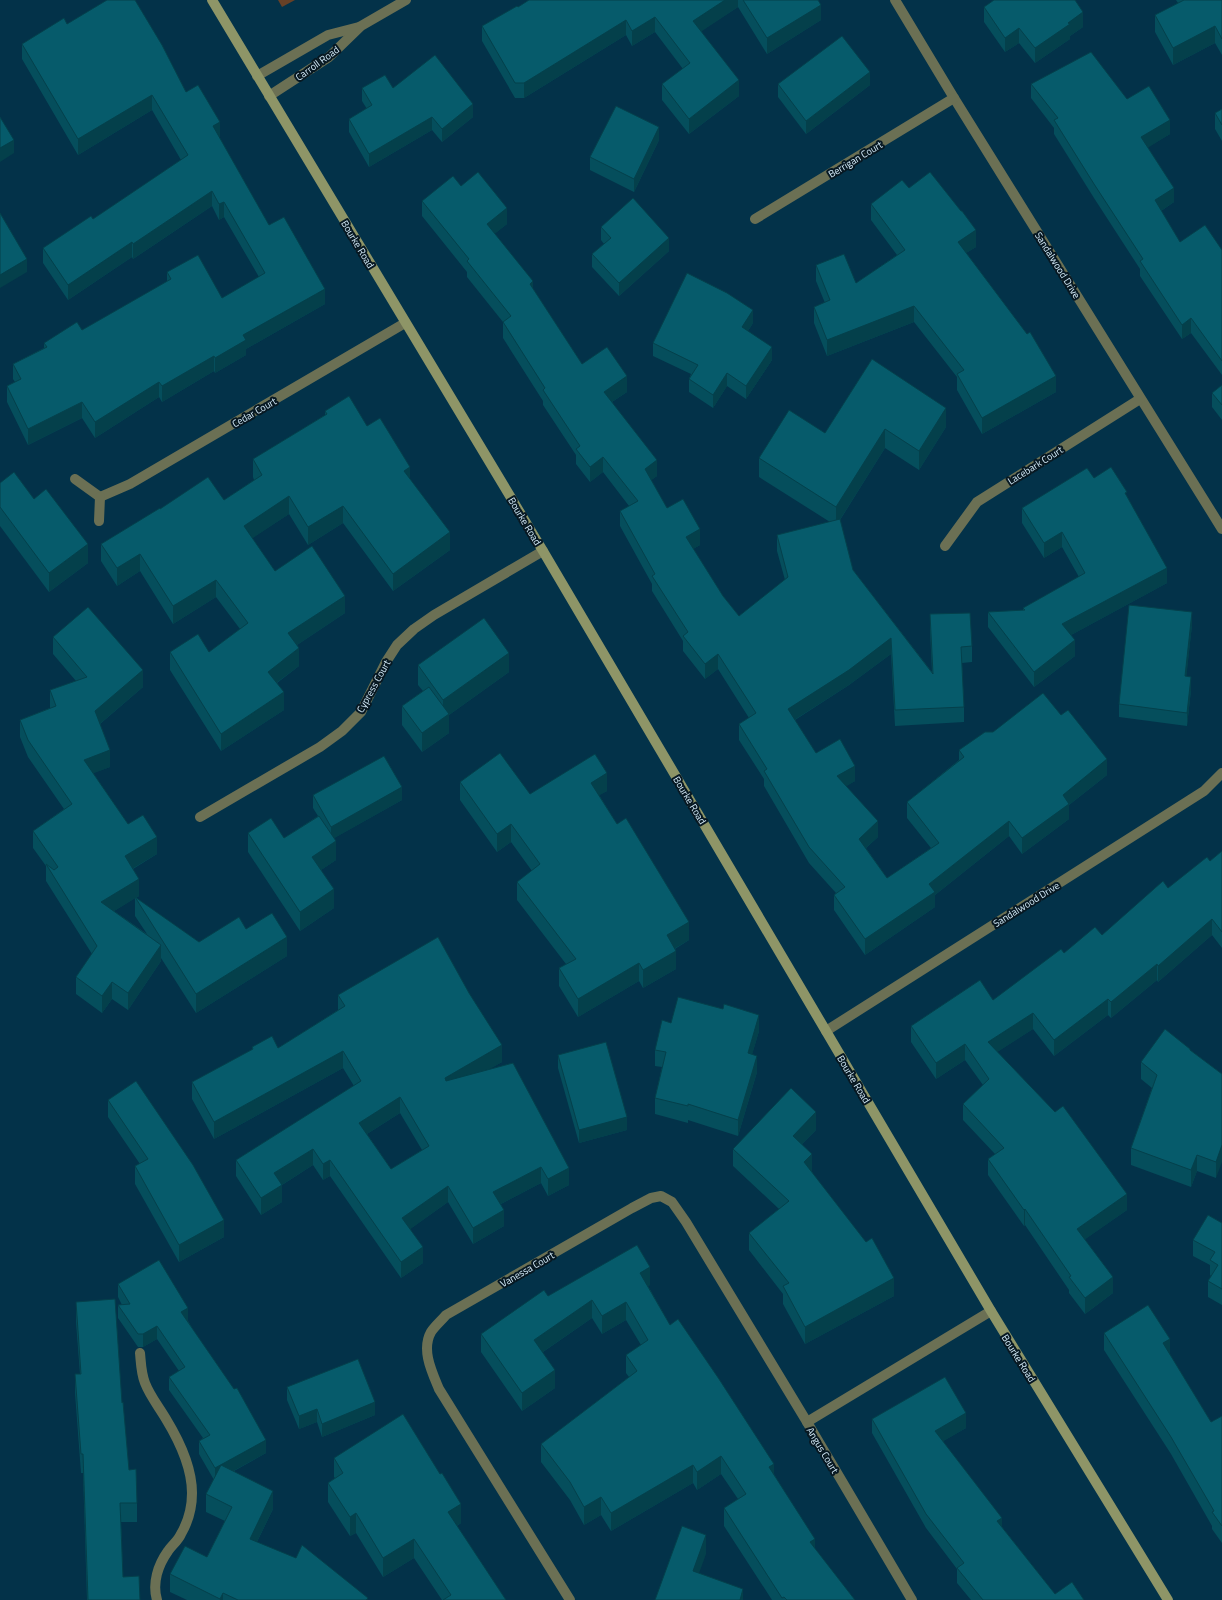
<svg xmlns="http://www.w3.org/2000/svg" width="1222" height="1600" viewBox="0 0 1222 1600" font-family="'Titillium Web',sans-serif">
<style>
.green{fill:#674127}
.lines{fill:none;stroke-linecap:round;stroke-linejoin:round}
.lane{stroke:#6b7054;stroke-width:10}
.street{stroke:#6b7054;stroke-width:10}
.secondary{stroke:#8e9567;stroke-width:10}
.wall{fill:#054e5c;fill-rule:evenodd}
.shaded-wall{fill:#04404b}
.building{fill:#065b6b;stroke:#04404b;fill-rule:evenodd}
.labels{text-anchor:middle;stroke-width:4;stroke-linejoin:round;paint-order:stroke}
.street-label{font-size:10px;fill:#d4ebf9;stroke:#071822}
</style>
<rect width="100%" height="100%" fill="#033249"/>
<path class="green" d="M278,0h17l-13,7z"/>
<g class="lines">
<path class="lane" d="M140,1353c1,10 1,20 5,30 5,13 14,24 21,36 14,23 26,48 26,74 0,14 -4,29 -11,41 -3,7 -9,11 -13,17 -10,14 -16,32 -11,49"/>
<g class="street">
<path d="M895,0l59,98 268,431"/>
<path d="M257,76l71,-41 31,-8"/>
<path d="M269,96l60,-39 32,-31 45,-26"/>
<path d="M755,219l199,-121"/>
<path d="M75,479l25,18"/>
<path d="M100,497l30,-13 275,-161"/>
<path d="M99,521l1,-24"/>
<path d="M945,546l32,-44 163,-103"/>
<path d="M200,817l120,-70 22,-16 19,-19 25,-50 11,-17 17,-16 20,-14 109,-64"/>
<path d="M826,1031l378,-240 18,-18"/>
<path d="M570,1600l-131,-211c-7,-17 -18,-39 -8,-57 4,-6 10,-11 15,-17l186,-107 19,-10 10,-2 11,6 14,20 121,200"/>
<path d="M912,1600l-105,-178 184,-111"/>
</g>
<path class="secondary" d="M212,0l331,551 448,760 177,289"/>
</g>
<g class="wall">
<path d="M529,0h289l3,20 -54,34 -29,-47 -37,24 38,65 -50,38 -27,-34v-16l21,-15 -28,-37 -23,14 -6,-11 -102,63h-9l-33,-57v-15l36,-19z"/>
<path d="M1176,0h46v55l-7,-12 -42,22 -18,-33v-17l23,-12z"/>
<path d="M984,7l99,20 -13,9v3l-35,24 -16,-20 -14,9 -21,-30z"/>
<path d="M67,24l119,68 34,45 -1,1 50,87 56,79 -79,45v6l-31,18 -1,-2 -52,31 -3,-5 -64,41 -13,-20 -54,27 -21,-43v-16l8,-4 -2,-3v-15l31,-16v-5l38,-13 85,-48v-10l55,26 37,-21 -35,-60 -5,3 -7,-14 -79,53 -1,-2 -64,43 -25,-37v-15l50,-29 88,-59 -29,-50 -74,45 -56,-96v-15z"/>
<path d="M778,84l92,1 -64,49 -28,-37z"/>
<path d="M1031,84l96,15 43,35 -22,13 26,55 -13,9 19,31 42,8v125l-31,-42 -9,6 -42,-63v-7l-46,-71 -40,-64v-6l-23,-30z"/>
<path d="M362,88h31l80,29 -31,25 -10,-12 -63,37 -20,-35v-13l18,-10 -5,-8z"/>
<path d="M1222,109v32l-7,-12v-16z"/>
<path d="M659,140l-25,52 -44,-22v-13z"/>
<path d="M461,186l46,38 -13,10 39,55 49,75 45,28 -15,10 45,74 -6,4 16,28 33,37 -7,4 30,47 16,20 46,-36 -8,-29v-16l53,-13 -71,-45v-19l66,-25 47,-74 74,68 -27,43 -34,-22 -45,72 13,50 79,102 -2,-42v-16l42,32v16l-10,1 2,44v15l-69,4 -4,-72 -42,31 -54,35 21,33 39,28 -9,5 32,51 -12,11 21,30 44,-30 -24,-30v-16l52,-42v-10l148,25 -38,30v14l-47,35 -13,-18 -74,59v12l-70,48 -31,-45v-15l2,-2 -27,-30 -45,-77v-7l-25,-39v-16l10,-6 -31,-49 -13,10 -22,-28v-10l-31,-50v-7l-32,-58v-15l9,-5 -26,-34 -13,10 -14,-18v-9l-33,-50v-4l-40,-63v-16l-36,-45v-5l-45,-56v-15z"/>
<path d="M909,188l67,59 -10,6 90,139 -74,42 -25,-44v-13l-43,-55 -87,34 -13,-33v-16l11,-4 -9,-22v-16l40,18 41,-28 -26,-35v-16z"/>
<path d="M601,227l68,24 -50,45 -27,-29v-13l12,-10 -3,-4z"/>
<path d="M753,323l-5,8 24,29 -26,39 -19,-13 -14,22 -24,-16v-13l2,-5 -38,-18v-13z"/>
<path d="M1222,385v35l-10,-13v-14z"/>
<path d="M325,411l42,15 43,53 40,71 -57,41 -50,-68 -35,22 -19,-31 -37,24 23,33 70,42 -48,32 2,21 -22,17 7,27 -63,41 -51,-81v-18h39l31,-23 -24,-32 -43,27 -33,-53 -23,15 -16,-25v-17l59,-35 64,-9 30,-20 -1,-3v-18l72,-44z"/>
<path d="M1094,478l33,18 40,87 -96,52 4,21 -41,31 -46,-60v-15l35,-2v-2l56,-31 -17,-30 -18,11 -22,-35v-15z"/>
<path d="M0,483l34,16 54,64 -39,29 -49,-66z"/>
<path d="M1192,625l-6,52 5,13 -4,36 -68,-9v-13z"/>
<path d="M53,637l90,50 -43,37 10,43 -17,6 35,51 29,30 -24,15 6,27 -3,2 63,44 47,-13 41,27 -91,57 -35,-55v3l-33,49 -16,-11 -10,14 -26,-19v-17l16,-23 -46,-73v-15l-13,-18v-17l31,-22 -36,-52 -8,-20v-17l30,-12v-18l26,-9 -23,-27zM135,898v18l12,18 -33,-23z"/>
<path d="M418,665l91,7 -60,43v18l-27,19 -20,-27v-19l21,-15 -5,-6z"/>
<path d="M460,782l70,12 77,-3 -8,4 90,145 -14,9 1,20 -33,19 -4,-7 -61,36 -19,-31v-18l7,-4 -49,-64v-18l15,-11 -21,-29 -14,10 -37,-52z"/>
<path d="M313,795l89,5 -68,38 2,22 -15,10 13,38 -34,23 -52,-79v-19l36,5 34,-22 -5,-8z"/>
<path d="M1222,851v97l-10,-13 -54,47 -1,-2 -46,38 -3,-3 -54,41 -21,-27 -36,23 130,158 -42,29 28,54 -28,21 -16,-21v-3l-44,-65 -1,1 -36,-51v-16l7,-5 -32,-34v-16l20,-19 -18,-25 -29,19 -25,-37v-16l82,-26 71,-47 38,-18 66,-47 42,-27z"/>
<path d="M338,995l164,67 -15,8 82,115 -21,11 -7,-13 -40,21 3,22 -31,18 -25,-42 -38,27 13,34 -22,15 -71,-102 -7,4 -10,-15 -31,20v17l-21,13 -25,-39v-16l118,-74 -11,-18 -129,71 -22,-40v-17l60,-32v-3l26,1 60,-38zM400,1113l22,37 -31,19 -24,-35z"/>
<path d="M671,1023l88,8 -7,23 5,18 -19,64 -50,-16v3l-33,-9v-16l7,-31 -7,-1v-16z"/>
<path d="M1190,1050l32,24 -6,104 -19,-7 -6,16 -60,-22v-17l21,-60 -11,-9v-17z"/>
<path d="M558,1055l69,75 -48,13 -21,-75z"/>
<path d="M108,1100l116,137 -45,25 -44,-78v-18l5,-2 -32,-47z"/>
<path d="M816,1130l-14,14 10,27v1l82,124 -89,48 -22,-40v-10l-34,-44v-17l30,-24 -46,-43v-17z"/>
<path d="M1222,1223v82l-14,-8v-16l3,-5 -1,-1v-10l-17,-9v-16z"/>
<path d="M118,1284l70,37 78,132 -32,18 39,38 -16,33 111,58h-181l-17,-8v-18l37,-17 18,-36 -19,-9v-18l8,-14 -15,-26v-13l4,-3 -34,-48v-13l10,-6 -22,-32 -14,8h-5l-20,-29v-13h4l-4,-8z"/>
<path d="M650,1285l-2,1 22,39 104,149 41,75 40,51h-83l-48,-74v-18l14,-9 -17,-25 -24,16 -4,-7 -82,48 -10,-16 -17,10 -14,-25 -29,-38v-18l88,-67 -3,-4v-18l15,-10 -15,-25 -24,14 -10,-16 -49,34 12,36 -33,23 -41,-59v-18l67,-38z"/>
<path d="M76,1302l46,101 7,67 8,33v19h-16l2,55 17,23h-53l-4,-127h-2l-6,-80v-19h5l-4,-52z"/>
<path d="M1104,1333l66,22 41,67 11,-6v127l-10,-14v-3l-41,-72 -67,-104z"/>
<path d="M287,1387l88,28 -53,22 -5,-15 -18,7 -12,-29z"/>
<path d="M872,1419l94,9 -23,13 59,86 53,67 29,6h-113l-14,-17v-14l-31,-41 -54,-95z"/>
<path d="M334,1458l127,65 -4,3 49,74h-64l-28,-42 -31,19 -27,-44 -6,3 -22,-34v-19l7,-5 -1,-1z"/>
</g>
<g class="shaded-wall">
<path d="M725,0h13v7l-45,30v-16z"/>
<path d="M821,5v15l-54,34v-16z"/>
<path d="M1083,12v15l-13,9v3l-35,24v-15l33,-25z"/>
<path d="M655,17v15l-23,14v-15z"/>
<path d="M626,20v15l-102,63v-15z"/>
<path d="M1215,26v17l-42,22v-17z"/>
<path d="M1019,28v15l-14,9v-14z"/>
<path d="M870,72v13l-64,49v-13z"/>
<path d="M739,80v16l-50,38v-15z"/>
<path d="M152,95v15l-74,45v-16z"/>
<path d="M473,104v13l-31,25v-13z"/>
<path d="M432,117v13l-63,37v-13z"/>
<path d="M1170,120v14l-29,18v-15z"/>
<path d="M220,122v15l-7,5v-16z"/>
<path d="M659,127v13l-25,52v-13z"/>
<path d="M14,140v13l-14,9v-14z"/>
<path d="M1174,188v14l-19,13v-15z"/>
<path d="M212,191v15l-79,53v-15z"/>
<path d="M224,202v15l-5,3v-16z"/>
<path d="M507,208v16l-20,16v-16z"/>
<path d="M976,230v17l-18,11v-16z"/>
<path d="M669,238v13l-50,45v-13z"/>
<path d="M132,242v15l-64,43v-15z"/>
<path d="M27,259v13l-27,16v-13z"/>
<path d="M533,281v16l-3,-13z"/>
<path d="M325,289v15l-79,45v6l-31,18v-15l28,-23z"/>
<path d="M914,306v16l-87,34v-16z"/>
<path d="M753,310v13l-11,17v-13z"/>
<path d="M1191,318v15l-9,6v-14z"/>
<path d="M772,347v13l-26,39v-13z"/>
<path d="M214,356v15l-52,31v-16z"/>
<path d="M727,373v13l-14,22v-13z"/>
<path d="M627,376v16l-23,15v-15z"/>
<path d="M1056,376v16l-74,42v-16z"/>
<path d="M159,382v15l-64,41v-16z"/>
<path d="M82,402v16l-54,27v-16z"/>
<path d="M946,408v19l-27,43v-19z"/>
<path d="M885,429v19l-49,78v-19z"/>
<path d="M603,457v15l-13,10v-15z"/>
<path d="M657,460v16l-12,9v-16z"/>
<path d="M410,467v18l-6,-14z"/>
<path d="M289,496v18l-45,30v-18z"/>
<path d="M343,506v17l-35,22v-18z"/>
<path d="M700,529v16l-14,8v-16z"/>
<path d="M450,532v18l-57,41v-17z"/>
<path d="M1062,532v15l-18,11v-15z"/>
<path d="M88,544v19l-39,29v-19z"/>
<path d="M140,554v17l-23,15v-18z"/>
<path d="M1167,568v15l-105,57v-16z"/>
<path d="M216,580v17l-43,27v-18z"/>
<path d="M345,596v17l-57,38v-18z"/>
<path d="M1192,612v13l-7,65v-14z"/>
<path d="M891,638v16l-42,31 -61,39v-15z"/>
<path d="M1075,640v16l-41,31v-15z"/>
<path d="M299,648v18l-31,23v-17z"/>
<path d="M509,653v19l-60,43v18l-27,19v-19l21,-15v-18z"/>
<path d="M718,654v15l-13,10v-15z"/>
<path d="M143,670v17l-48,41v-17z"/>
<path d="M1191,677v13l-4,36v-13z"/>
<path d="M284,692v18l-63,41v-17z"/>
<path d="M110,750v17l-26,10v-17z"/>
<path d="M1107,759v16l-38,30v14l-47,35v-16l41,-43z"/>
<path d="M855,766v15l-18,11v-16z"/>
<path d="M607,773v18l-16,9v-17z"/>
<path d="M402,787v13l-71,40v-13z"/>
<path d="M878,821v16l-19,17v-15z"/>
<path d="M1009,821v15l-74,59v12l-70,48v-16l64,-55z"/>
<path d="M511,824v18l-14,10v-18z"/>
<path d="M157,837v17l-32,19v-17z"/>
<path d="M336,841v19l-24,16v-19z"/>
<path d="M139,879v17l-38,23v-17z"/>
<path d="M334,889v19l-34,23v-19z"/>
<path d="M1212,919v16l-54,47v-16z"/>
<path d="M689,922v18l-22,13v-18z"/>
<path d="M287,937v19l-91,57v-19z"/>
<path d="M161,945v16l-33,49v-17z"/>
<path d="M676,951v18l-33,19v-18z"/>
<path d="M639,963v18l-61,36v-18z"/>
<path d="M1157,964v16l-46,38v-16z"/>
<path d="M112,982v17l-10,14v-17z"/>
<path d="M1108,999v16l-54,41v-16z"/>
<path d="M1033,1013v16l-45,29v-16z"/>
<path d="M759,1015v16l-11,38v-16z"/>
<path d="M965,1044v16l-29,19v-16z"/>
<path d="M502,1045v17l-57,33v-17z"/>
<path d="M343,1051v17l-129,71v-17z"/>
<path d="M757,1056v16l-19,64v-16z"/>
<path d="M400,1097v16l-41,26v-16z"/>
<path d="M816,1112v18l-23,23v-17z"/>
<path d="M627,1117v13l-48,13v-13z"/>
<path d="M1222,1145v17l-6,16v-16z"/>
<path d="M313,1149v16l-39,25v-17z"/>
<path d="M812,1154v17l-8,8v-17z"/>
<path d="M1197,1155v16l-6,16v-17z"/>
<path d="M330,1160v16l-7,4v-16z"/>
<path d="M541,1167v16l-48,25v-16z"/>
<path d="M569,1168v17l-21,11v-17z"/>
<path d="M282,1185v17l-21,13v-17z"/>
<path d="M448,1186v16l-46,33v-17z"/>
<path d="M1127,1194v16l-50,35v-16z"/>
<path d="M1025,1209v16l-1,1v-16z"/>
<path d="M504,1210v16l-31,18v-16z"/>
<path d="M224,1220v17l-45,25v-17z"/>
<path d="M423,1247v16l-22,15v-16z"/>
<path d="M650,1267v18l-10,6v-18z"/>
<path d="M1113,1277v16l-28,21v-16z"/>
<path d="M894,1278v18l-89,48v-17z"/>
<path d="M592,1300v18l-58,40v-18z"/>
<path d="M626,1302v18l-24,14v-18z"/>
<path d="M188,1308v13l-7,4v-13z"/>
<path d="M157,1326v13l-14,8v-13z"/>
<path d="M1170,1339v17l-7,-13z"/>
<path d="M555,1370v18l-33,23v-18z"/>
<path d="M375,1402v13l-53,22v-13z"/>
<path d="M317,1409v13l-18,7v-13z"/>
<path d="M966,1413v15l-31,18v-15z"/>
<path d="M266,1440v13l-51,28v-13z"/>
<path d="M721,1456v18l-24,16v-18z"/>
<path d="M774,1464v18l-5,-15z"/>
<path d="M693,1465v18l-82,48v-18z"/>
<path d="M273,1491v18l-23,47v-17z"/>
<path d="M601,1497v18l-17,10v-18z"/>
<path d="M461,1504v19l-13,8v-19z"/>
<path d="M356,1513v20l-6,3v-19z"/>
<path d="M1002,1518v14l-5,-11z"/>
<path d="M706,1535v19l-13,36v-19z"/>
<path d="M414,1539v19l-31,19v-19z"/>
<path d="M815,1539v18l-5,-15z"/>
<path d="M743,1589v11h-3z"/>
<path d="M223,1593v7h-3v-1z"/>
</g>
<g class="building">
<path d="M107,0h28l27,45 24,47 12,-7 22,37 -7,4 56,99 15,-8 41,72 -82,46 3,5 -31,18 -1,-2 -52,30 -3,-4 -64,40 -13,-20 -54,27 -21,-43 14,-7 -8,-15 34,-17 -3,-4 33,-21 5,8 89,-51 -4,-7 31,-17 24,43 43,-25 -41,-71 -5,2 -7,-13 -79,53 -1,-2 -64,43 -25,-37 48,-32 2,3 95,-64 -36,-60 -74,44 -56,-95 42,-26 3,6z"/>
<path d="M529,0h196l-32,21 46,59 -50,39 -27,-35 28,-21 -35,-46 -23,14 -6,-11 -102,63h-9l-33,-57 35,-20 1,1z"/>
<path d="M743,0h75l3,5 -54,33z"/>
<path d="M994,0h81l8,12 -15,11 2,1 -35,24 -16,-20 -14,10 -21,-31z"/>
<path d="M1184,0h38v39l-7,-13 -42,22 -18,-33z"/>
<path d="M842,36l28,36 -64,49 -28,-37z"/>
<path d="M1091,52l36,47 22,-13 21,34 -29,17 33,51 -19,12 25,42 25,-17 17,25v111l-31,-43 -9,7 -42,-64 3,-2 -49,-75 -40,-64 4,-2 -27,-34z"/>
<path d="M435,55l38,49 -31,25 -10,-12 -63,37 -20,-35 23,-14 -10,-17 23,-13 8,13z"/>
<path d="M616,106l43,21 -25,52 -44,-22z"/>
<path d="M1222,109v16l-7,-12z"/>
<path d="M0,117l14,23 -14,8z"/>
<path d="M478,172l29,36 -20,16 46,57 -3,3 52,80 25,-17 20,29 -23,16 53,68 -12,9 22,39 16,-9 17,30 -14,8 37,59 16,20 49,-39 -11,-42 63,-16 13,51 80,104 -3,-60 40,-1 2,33 -11,1 3,60 -69,3 -4,-72 -42,32 -61,39 28,44 24,-14 15,27 -18,10 41,45 -19,18 28,39 52,-35 -32,-41 57,-45 -5,-7 26,-18h8l50,-39 18,22 7,-5 39,49 -44,36 6,9 -47,34 -13,-17 -80,63 6,8 -70,47 -31,-44 11,-8 -36,-40 -45,-76 3,-2 -28,-45 17,-11 -38,-59 -13,10 -22,-28 5,-4 -36,-56 3,-2 -35,-63 18,-10 -35,-44 -13,10 -14,-18 4,-3 -37,-56 2,-2 -42,-66 8,-6 -44,-55 2,-2 -47,-58 31,-25 8,10z"/>
<path d="M930,172l31,39h1l14,19 -18,12 69,92 3,-2 26,44 -74,42 -25,-44 7,-4 -50,-64 -87,34 -13,-33 16,-7 -14,-35 28,-11 12,29 49,-33 -34,-46 31,-24 7,8z"/>
<path d="M633,198l36,40 -50,45 -27,-29 19,-16 -10,-11z"/>
<path d="M0,213l27,46 -27,16z"/>
<path d="M687,273l40,20 26,17 -11,17 30,20 -26,39 -19,-13 -14,22 -24,-16 9,-14 -45,-22z"/>
<path d="M872,359l74,49 -27,43 -34,-22 -49,78 -77,-49 30,-48 36,23z"/>
<path d="M1222,385v20l-10,-12z"/>
<path d="M349,396l18,30 13,-8 30,49 -6,4 46,61 -57,42 -50,-68 -35,21 -19,-31 -45,30 31,45 37,-25 33,50 -57,37 11,15 -31,24 16,20 -63,42 -51,-82 28,-18 11,18 39,-29 -32,-43 -43,26 -33,-52 -23,14 -16,-24 59,-36v1l48,-32 16,23 38,-25 -9,-16 74,-45 -2,-3z"/>
<path d="M1111,467l16,25 -2,1 42,75 -105,56 13,16 -41,32 -46,-60 37,-2 -2,-2 62,-35 -23,-41 -18,11 -22,-35 65,-40 7,10z"/>
<path d="M14,472l20,27 12,-10 42,55 -39,29 -49,-66v-24z"/>
<path d="M1129,605l63,7 -7,64 6,1 -4,36 -68,-9z"/>
<path d="M88,607l55,63 -48,41 15,39 -26,10 44,64 15,-9 14,22 -32,19 14,23 -38,23 60,43 -33,48 -16,-11 -10,14 -26,-19 21,-31 -51,-82 8,6 4,-3 -25,-36 39,-27 -44,-64 -8,-20 36,-14 -6,-16 37,-13 -34,-40z"/>
<path d="M484,618l25,35 -66,47 -25,-35z"/>
<path d="M429,687l20,27 -27,19 -20,-27z"/>
<path d="M500,753l30,41 65,-40 12,19 -16,10 26,41 9,-6 63,104 -22,13 9,16 -33,19 -4,-7 -61,36 -19,-31 17,-9 -59,-77 23,-18 -29,-40 -14,10 -37,-52z"/>
<path d="M384,756l18,31 -71,40 -18,-32z"/>
<path d="M319,816l17,25 -24,16 22,32 -34,23 -52,-79 23,-15 13,20z"/>
<path d="M1222,851v81l-10,-13 -54,47 -1,-2 -46,38 -3,-3 -54,41 -21,-27 -45,29 67,70 8,-6 64,88 -50,35 36,48 -28,21 -16,-21 2,-1 -46,-67 -1,1 -36,-51 16,-11 -41,-44 26,-25 -24,-35 -29,19 -25,-37 69,-46 13,20 68,-51 3,4 31,-26 7,8 61,-54 5,7 39,-31 3,4z"/>
<path d="M135,897l64,45 40,-25 7,12 26,-16 15,24 -91,57z"/>
<path d="M438,937l31,56 33,52 -57,33 1,3 67,-18 56,105 -21,11 -7,-12 -48,25 11,18 -31,18 -25,-42 -46,32 21,29 -22,15 -71,-102 -7,4 -10,-15 -39,24 8,12 -21,13 -25,-38 125,-79 -18,-30 -129,71 -22,-40 61,-33 -1,-2 20,-11 6,12 67,-42 -7,-11zM400,1097l29,49 -38,23 -32,-46z"/>
<path d="M678,997l45,12 1,-5 35,11 -11,38 9,3 -19,64 -50,-16v2l-33,-8 11,-46 -11,-2 7,-30 9,3z"/>
<path d="M1165,1029l25,20v1l32,24v71l-6,17 -19,-7 -6,15 -60,-22 26,-73 -16,-13z"/>
<path d="M606,1042l21,75 -48,13 -21,-75z"/>
<path d="M136,1081l57,84 31,55 -45,25 -44,-79 13,-7 -40,-59z"/>
<path d="M791,1088l25,24 -23,24 19,18 -8,8 62,80 6,-4 22,40 -89,49 -22,-41 6,-3 -40,-50 40,-32 -56,-52z"/>
<path d="M1208,1215l14,8v66l-14,-8 10,-16 -8,-5 5,-8 -22,-12z"/>
<path d="M637,1245l13,22 -10,6 30,52 8,-6 41,60 55,85 -5,3 46,72 -5,3 45,58h-68l-3,-3 -2,1 -58,-90 22,-14 -25,-38 -24,16 -4,-7 -82,48 -10,-16 -17,10 -14,-25 -29,-38 96,-73 -11,-16 22,-15 -22,-38 -24,14 -10,-16 -58,40 21,30 -33,23 -41,-59 63,-44 4,6z"/>
<path d="M159,1260l29,48 -7,4 53,77 3,-1 29,52 -51,28 -16,-27 11,-6 -41,-58 16,-10 -28,-41 -14,8h-5l-20,-29 12,-1 -12,-20z"/>
<path d="M115,1299l7,104 1,-1 6,68 7,-1 1,34h-17l3,74 16,-1 1,24h-52l-5,-146h-2l-6,-80h6l-5,-72z"/>
<path d="M1148,1305l22,34 -7,4 48,79 11,-6v110l-10,-14 2,-1 -43,-74 -67,-104z"/>
<path d="M358,1359l17,43 -53,22 -5,-15 -18,7 -12,-29z"/>
<path d="M945,1377l21,36 -31,18 67,87 -5,3 58,73 17,-12 12,18h-101l-26,-32 7,-5 -38,-49 -54,-95z"/>
<path d="M403,1414l37,60 2,-1 19,31 -13,8 58,88h-63l8,-5 -37,-56 -31,19 -27,-45 -6,4 -22,-34 15,-10 -9,-15z"/>
<path d="M221,1465l52,26 -23,48 46,19 6,-13 66,53 -2,2h-128l-15,-7 -3,6 -50,-25 15,-28 22,11 25,-50 -26,-13z"/>
<path d="M682,1526l24,9 -13,36 50,18 -3,11h-85z"/>
</g>
<g class="labels">
<g class="street-label">
<text transform="translate(317 63) rotate(-36)" y="4">Carroll Road</text>
<text transform="translate(855 159) rotate(-31)" y="4">Berrigan Court</text>
<text transform="translate(358 244) rotate(59)" y="4">Bourke Road</text>
<text transform="translate(1058 265) rotate(58)" y="4">Sandalwood Drive</text>
<text transform="translate(254 412) rotate(-30)" y="4">Cedar Court</text>
<text transform="translate(1035 465) rotate(-32)" y="4">Lacebark Court</text>
<text transform="translate(525 521) rotate(59)" y="4">Bourke Road</text>
<text transform="translate(373 686) rotate(-61)" y="4">Cypress Court</text>
<text transform="translate(690 800) rotate(59)" y="4">Bourke Road</text>
<text transform="translate(1026 904) rotate(-32)" y="4">Sandalwood Drive</text>
<text transform="translate(854 1079) rotate(59)" y="4">Bourke Road</text>
<text transform="translate(527 1269) rotate(-30)" y="4">Vanessa Court</text>
<text transform="translate(1019 1358) rotate(58)" y="4">Bourke Road</text>
<text transform="translate(823 1450) rotate(59)" y="4">Angus Court</text>
</g>
</g>
</svg>
